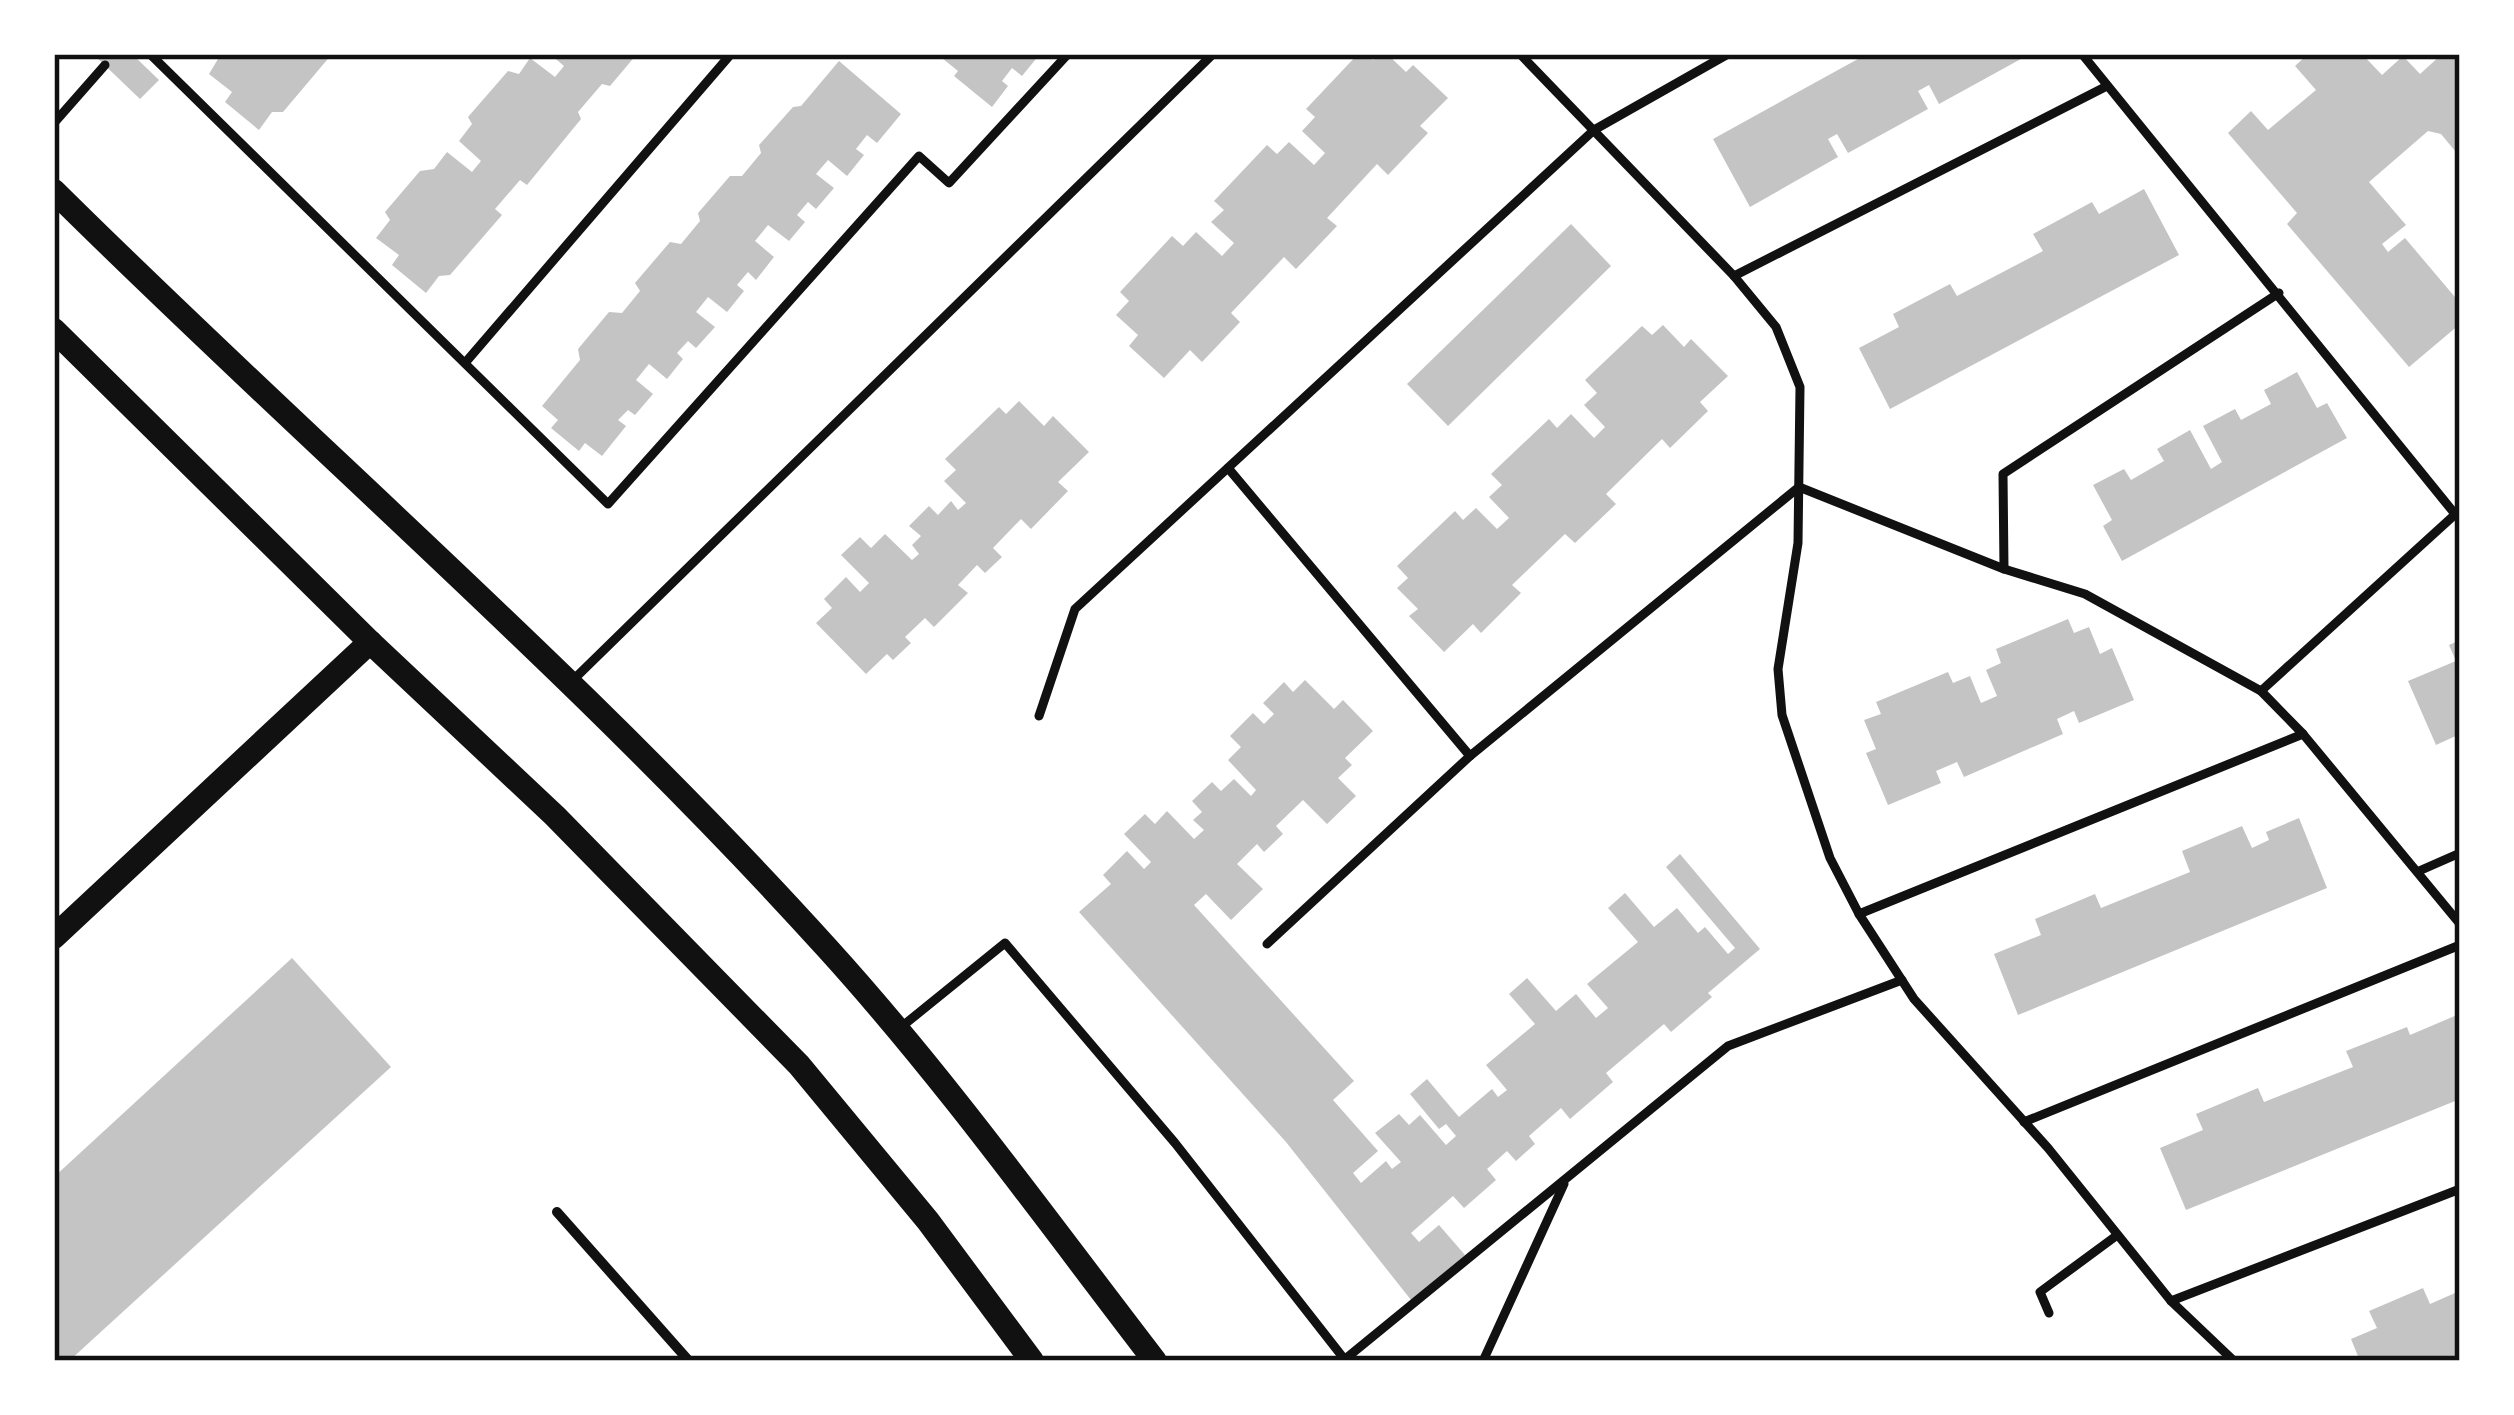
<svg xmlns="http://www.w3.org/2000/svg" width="2514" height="1415" viewBox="0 0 2514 1415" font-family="Inter,sans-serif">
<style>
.building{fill:#c4c4c4}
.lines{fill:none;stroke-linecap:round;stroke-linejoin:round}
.service{stroke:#111;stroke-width:9}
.pedestrian{stroke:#111;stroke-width:10}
.secondary{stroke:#111;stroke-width:24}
.neatline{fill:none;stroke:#111;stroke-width:4.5}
</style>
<rect width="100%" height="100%" fill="#fff"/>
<g class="building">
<path d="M93,54h39l27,26 -19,19z"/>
<path d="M221,54h111l-49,58h-11l-13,18 -34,-28 7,-10 -23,-18z"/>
<path d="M550,54h87l-27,32 -8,-2 -24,28 3,7 -54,66 -7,-5 -25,29 7,6 -52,60 -11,1 -13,17 -34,-28 7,-10 -23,-17 14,-18 -5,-8 35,-41 14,-2 13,-17 25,20 9,-11 -22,-20 13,-17 -4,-7 40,-46 11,3 11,-16 25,19 9,-11z"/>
<path d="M937,54h103l-18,22 -10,-8 -10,13 6,5 -16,21 -38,-31 4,-5z"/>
<path d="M1358,54h8l7,6 5,-6h9l19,18 7,-7 35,33 -28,28 8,7 -40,42 -11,-11 -50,54 10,8 -41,43 -12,-12 -53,56 9,9 -38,40 -12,-12 -26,28 -35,-32 9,-11 -22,-20 13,-14 -9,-9 52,-56 11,10 13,-14 26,24 12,-13 -23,-21 13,-12 -10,-9 53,-56 10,9 12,-12 25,23 11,-12 -23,-22 13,-14 -9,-8z"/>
<path d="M1867,54h163l-91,50 -10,-19 -11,6 10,18 -80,44 -11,-19 -9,5 10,18 -88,50 -37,-68z"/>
<path d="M2308,54h54l20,21 21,-19 17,18 22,-20h18v103l-19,-23 -13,-3 -59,51 37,43 -24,19 6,8 17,-14 55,65v21l-51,43 -122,-143 10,-11 -69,-80 23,-22 17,19 48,-40 -21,-24z"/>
<path d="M839,61l62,53 -24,29 -10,-8 -11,14 8,6 -17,21 -19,-16 -12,14 18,14 -18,21 -8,-7 -11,13 8,7 -16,19 -21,-16 -13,16 19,16 -18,23 -8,-8 -11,13 7,6 -17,21 -19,-15 -12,15 19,15 -19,21 -8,-7 -11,12 6,6 -16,20 -18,-15 -13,16 17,14 -18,21 -7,-5 -10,10 8,6 -24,30 -17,-13 -6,8 -28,-23 7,-8 -16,-14 38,-46 -2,-11 31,-37 13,1 18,-22 -5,-8 35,-41 11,2 19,-23 -2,-8 32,-37h12l19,-23 -2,-8 34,-38 8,-1z"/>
<path d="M2144,189l35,66 -289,154 -31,-61 40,-21 -6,-13 57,-30 7,12 86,-45 -10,-17 59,-32 7,12z"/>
<path d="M1571,224l40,42 -163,160 -41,-42z"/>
<path d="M1663,325l21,22 7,-8 37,37 -28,26 8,9 -38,37 -8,-9 -56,55 10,10 -41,39 -10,-9 -53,51 9,8 -40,40 -8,-9 -29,28 -35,-36 9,-7 -21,-21 11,-10 -11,-12 58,-55 8,9 13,-12 21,21 12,-11 -20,-21 13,-12 -11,-11 58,-55 8,9 14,-14 23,24 11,-11 -21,-22 13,-12 -12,-13 57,-54 10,9z"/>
<path d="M2297,372l20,36 10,-5 20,35 -225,123 -19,-35 9,-6 -19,-35 31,-16 7,11 33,-19 -7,-12 33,-19 21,39 11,-7 -19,-36 32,-17 6,11 30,-16 -7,-14z"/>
<path d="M1019,401l25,25 9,-10 36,36 -31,30 10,9 -37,38 -10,-10 -28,29 9,9 -17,16 -8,-8 -19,20 10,8 -34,34 -9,-9 -20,19 6,6 -18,17 -6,-6 -21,20 -50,-51 16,-15 -8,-9 22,-22 14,15 9,-9 -28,-28 19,-18 11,11 14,-14 27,26 7,-6 -7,-9 9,-9 -12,-10 20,-20 9,9 13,-14 7,9 8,-7 -22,-22 12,-11 -11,-11 54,-52 7,7z"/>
<path d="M2068,619l6,14 15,-6 11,27 12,-6 22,52 -55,23 -5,-12 -17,8 6,15 -99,43 -7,-15 -21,9 5,12 -53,22 -22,-52 10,-4 -12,-29 17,-6 -5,-12 72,-30 5,11 17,-7 11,27 16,-7 -11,-26 15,-7 -5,-14z"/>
<path d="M2460,640v94l-24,11 -28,-64 48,-20 -7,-16z"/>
<path d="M1305,680l29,29 9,-9 30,31 -28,27 7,7 -14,13 18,18 -29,28 -24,-24 -27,26 7,8 -19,18 -7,-8 -20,20 26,25 -32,31 -25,-26 -12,11 160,176 -21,19 45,51 -25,22 8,10 25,-22 6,8 9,-7 -26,-29 24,-19 10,11 11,-10 26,30 10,-9 -10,-12 -7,5 -29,-35 17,-15 32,38 33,-28 6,8 9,-7 -21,-25 49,-41 -26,-30 18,-16 29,33 20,-17 20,24 12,-10 -21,-24 51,-42 -30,-34 17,-15 29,34 23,-19 21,25 7,-6 23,27 7,-6 -69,-81 14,-13 80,95 -52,44 4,4 -41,35 -7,-8 -58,49 7,9 -43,37 -9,-11 -32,28 6,8 -19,17 -9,-10 -20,18 9,11 -32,28 -11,-12 -42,37 8,9 20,-17 26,30 -54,45 -125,-158 -207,-230 32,-28 -8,-9 24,-24 17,18 7,-7 -27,-28 21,-20 10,10 12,-13 27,28 10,-9 -11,-10 9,-8 -10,-11 20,-19 9,9 13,-12 17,17 5,-6 -28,-30 13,-13 -11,-11 23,-23 11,11 10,-10 -11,-11 21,-21 9,10z"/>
<path d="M2299,818l28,70 -309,127 -24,-61 47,-19 -6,-16 60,-25 6,14 89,-36 -8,-21 60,-25 10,22 17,-8 -3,-8z"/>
<path d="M292,958l99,109 -322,294h-15v-184z"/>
<path d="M2457,1015l3,84 -274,111 -26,-62 43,-18 -7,-16 62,-26 6,14 89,-35 -7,-16 61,-24 3,8z"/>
<path d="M2423,1288l7,16 25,-11 5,11v57h-100l-9,-22 26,-11 -8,-17z"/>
</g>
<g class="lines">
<g class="service">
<path d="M150,54l458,450 311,-348 30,27 119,-129"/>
<path d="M1520,54l214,222 42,51 24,60 -2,156 -20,126 4,46 48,143 29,56 55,85 134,149 123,153 63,60"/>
<path d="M2082,54l373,460"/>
<path d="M54,123l51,-58"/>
<path d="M1734,276l373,-190"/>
<path d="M465,363l266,-309"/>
<path d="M1228,468l242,288"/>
<path d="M2004,569l-1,-95 276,-181"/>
<path d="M570,683l643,-629"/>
<path d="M2261,691l199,-181"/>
<path d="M1039,716l36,-107 519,-479 134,-76"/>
<path d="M2419,871l41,-18"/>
<path d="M1859,914l444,-180"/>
<path d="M1267,944l203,-188 329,-269 205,82 81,25 176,97 42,43 157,190"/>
<path d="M900,1028l105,-85 170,200 170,217"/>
<path d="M2024,1122l436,-177"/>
<path d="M2171,1301l289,-112"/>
<path d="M2049,1313l-9,-21 76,-56"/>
<path d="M1344,1360l384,-314 174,-66"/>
<path d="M1483,1361l81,-177"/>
</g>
<path class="pedestrian" d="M557,1212l132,149"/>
<g class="secondary">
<path d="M54,191c256,254 531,489 773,757 118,130 221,274 328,413"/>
<path d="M54,330l316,312 185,174 244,249 129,156 104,140"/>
<path d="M54,937l316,-295"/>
</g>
</g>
<rect width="2514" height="1415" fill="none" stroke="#ffffff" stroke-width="114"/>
<rect x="57" y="57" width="2400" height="1301" class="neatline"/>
</svg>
